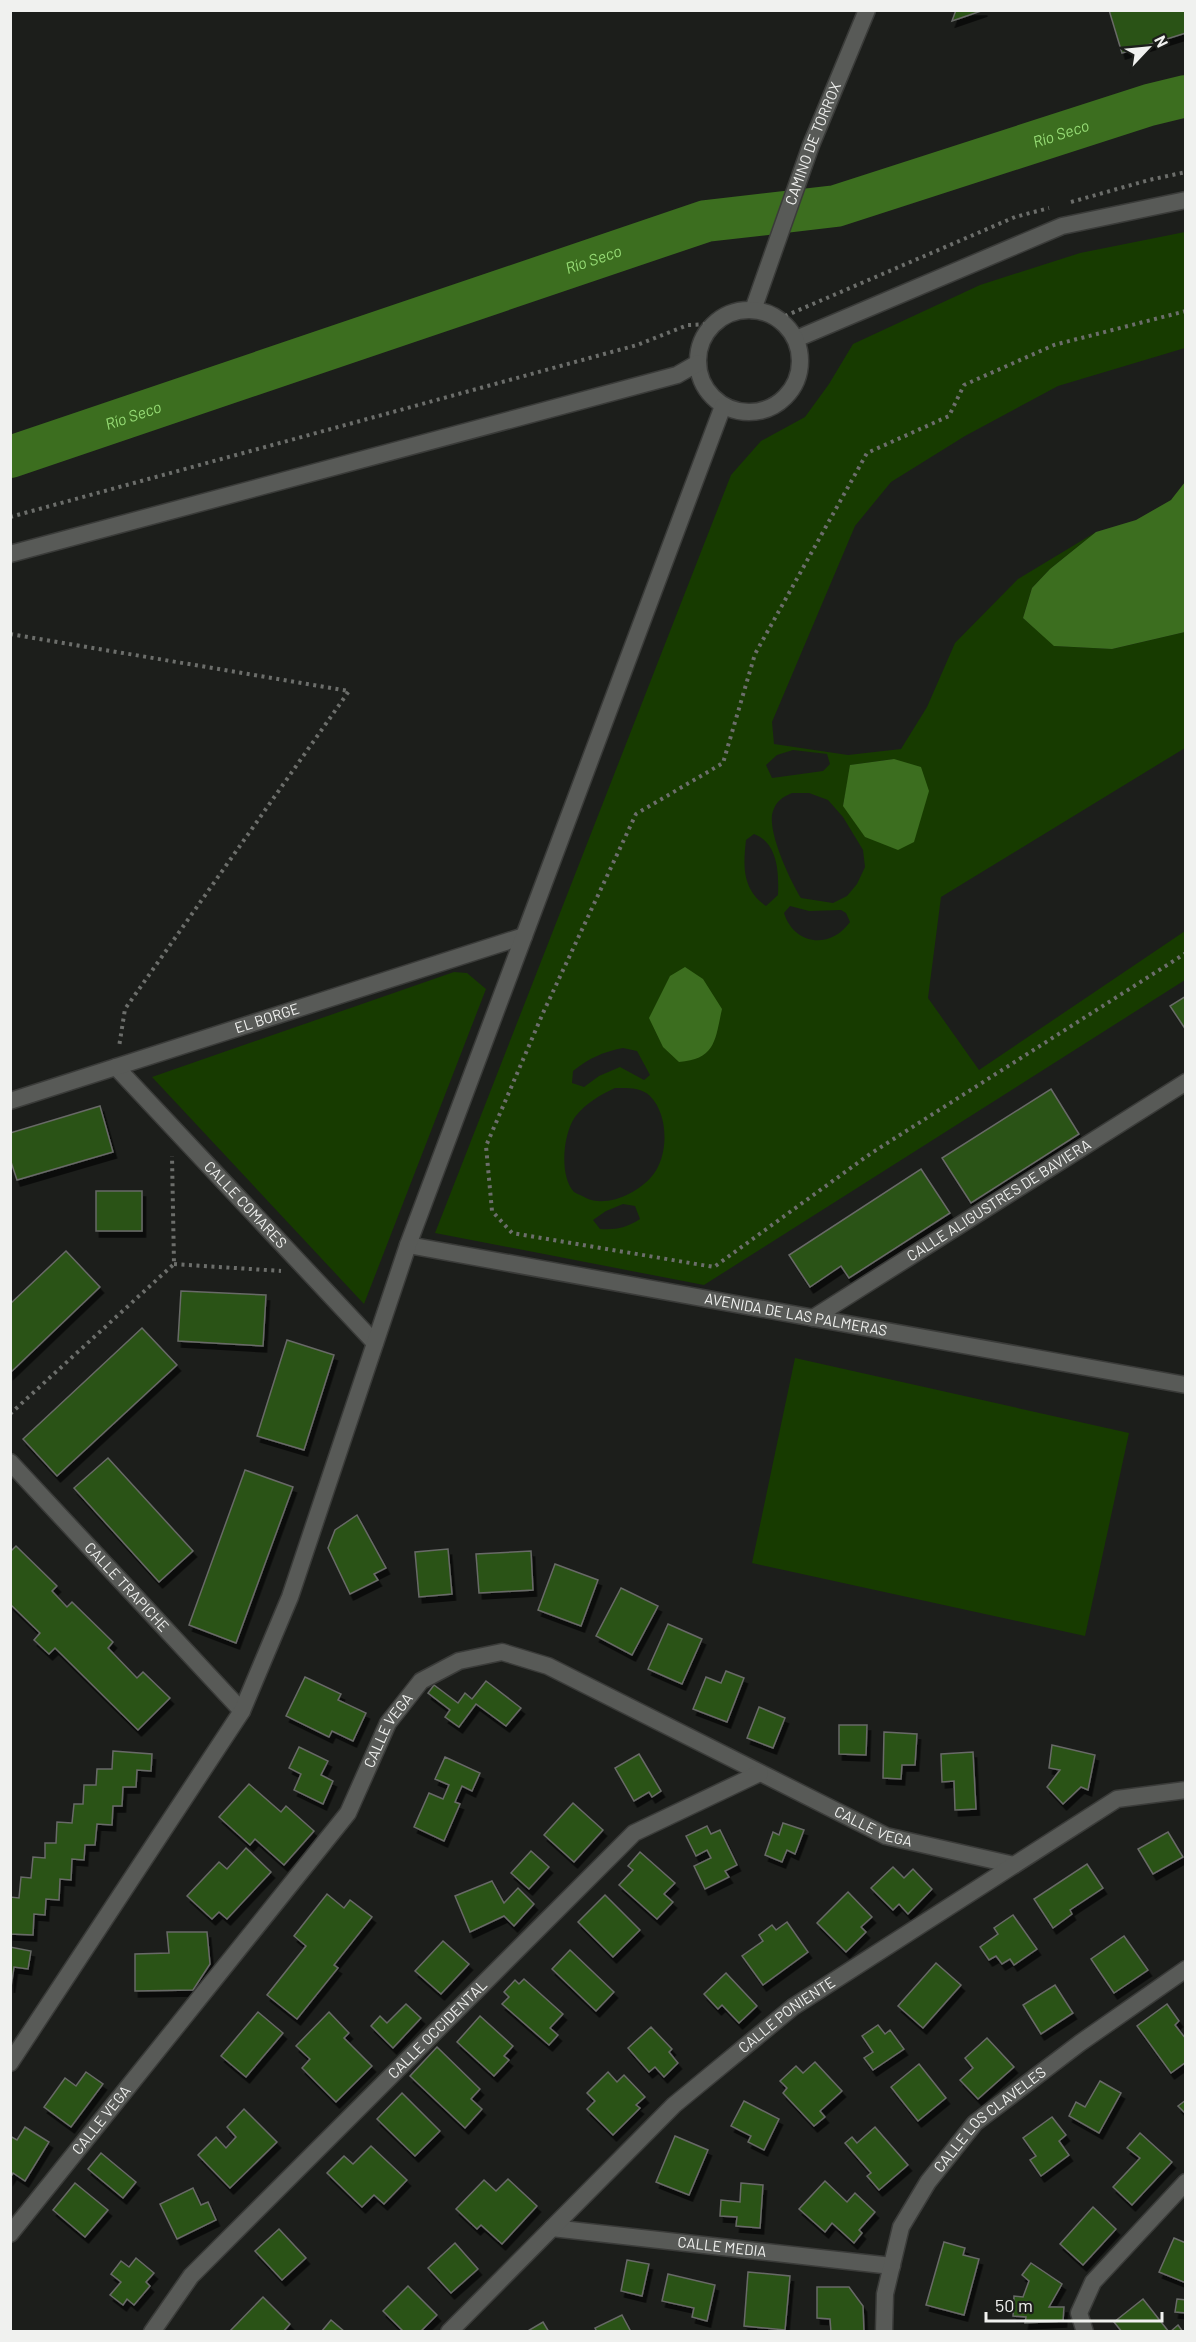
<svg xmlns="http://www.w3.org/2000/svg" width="1196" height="2342" viewBox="0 0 1196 2342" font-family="Barlow,sans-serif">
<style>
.green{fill:#173b00;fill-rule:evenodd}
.water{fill:#3c6e1f}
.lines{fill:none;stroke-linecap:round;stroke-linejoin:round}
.river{stroke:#3c6e1f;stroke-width:42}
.building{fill:#2c5216;stroke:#686a67;stroke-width:1.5;filter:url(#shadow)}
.minor-casing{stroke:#3a3b39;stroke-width:19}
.tertiary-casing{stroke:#3a3b39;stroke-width:19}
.path{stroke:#6c6e6b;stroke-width:4;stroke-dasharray:3 4.5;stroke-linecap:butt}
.minor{stroke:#585a57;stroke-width:16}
.tertiary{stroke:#585a57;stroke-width:16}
.labels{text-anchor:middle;stroke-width:4.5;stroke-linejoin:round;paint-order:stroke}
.street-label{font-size:15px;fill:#f0f1ef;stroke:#1c1e1b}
.water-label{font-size:16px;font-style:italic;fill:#97dd76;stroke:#1c1e1b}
</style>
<defs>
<filter id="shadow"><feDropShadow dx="3.5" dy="6" stdDeviation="0" flood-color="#0009"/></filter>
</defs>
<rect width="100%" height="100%" fill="#1c1e1b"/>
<g class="green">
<path d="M1185,232v116l-127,38 -93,50 -74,46 -36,44 -83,196 2,22 74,11 53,-6 26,-42 28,-64 63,-64 78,-47 -46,37 -18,19 -9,30 32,28 57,3 73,-17v116l-244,149 -13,101 51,72 206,-139v49l-481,305 -269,-52 296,-758 30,-34 44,-24 24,-33 24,-40 127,-59 100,-32zM793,750l34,4 3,10 -7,7 -51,7 -6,-13 11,-10zM894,759l-51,47 8,-41zM792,793h17l19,7 15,17 20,33 2,17 -8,17 -10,12 -14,7 -32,-5c-10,-16 -35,-68 -28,-87 4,-11 10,-14 19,-18zM754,834c24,9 25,39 24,61l-12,11c-24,-17 -23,-40 -20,-66zM790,906l19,5 32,-1 5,3 4,9c-20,28 -56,23 -66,-9zM623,1048l14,3 13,24 -6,5 -24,-13 -21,9 -15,11 -12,-4 1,-12c16,-13 30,-19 50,-23zM615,1088c12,0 26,-1 35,8 19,19 19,60 2,80 -14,17 -45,32 -66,22 -3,-2 -9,-4 -12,-6 -15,-16 -11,-58 1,-75 11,-14 25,-22 40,-29zM623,1204l12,2 5,13c-14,9 -24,11 -40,10l-7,-9 13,-9z"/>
<path d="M454,972l13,1 19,16 -122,315 -212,-227z"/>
<path d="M795,1358l334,75 -44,203 -333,-73z"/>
</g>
<g class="water">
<path d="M1185,482v150l-73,17 -58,-3 -31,-28 9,-30 18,-19 46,-37 40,-12 35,-20z"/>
<path d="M894,759l27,8 8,24 -15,51 -16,8 -33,-13 -22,-31 7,-41z"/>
<path d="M685,967l18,12 19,30c-7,31 -6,50 -43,53l-16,-15 -14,-29 21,-42z"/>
</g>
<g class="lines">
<path class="river" id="s1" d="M10,457l696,-236 130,-15 313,-101 37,-9"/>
</g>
<g class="building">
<path d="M956,10h28l-32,11z"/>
<path d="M1109,10h77v23l-64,20z"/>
<path d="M1186,996v34l-16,-24z"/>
<path d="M1051,1089l28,45 -108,69 -29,-45z"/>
<path d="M100,1106l13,46 -96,28 -7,-21v-26z"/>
<path d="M921,1169l29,44 -101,65 -8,-12 -31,21 -21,-32z"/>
<rect x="96" y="1191" width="46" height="40"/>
<path d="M66,1251l34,36 -90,86v-69z"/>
<path d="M181,1291l85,4 -3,51 -85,-5z"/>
<path d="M142,1328l35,37 -120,111 -34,-37z"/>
<path d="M287,1340l47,15 -30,95 -47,-14z"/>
<path d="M108,1458l85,93 -34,31 -85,-94z"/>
<path d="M245,1470l48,17 -57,156 -47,-18z"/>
<path d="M357,1515l29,53 -12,6 4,6 -28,14 -22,-46 7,-18z"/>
<path d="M16,1546l41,40 -5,5 15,16 5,-5 41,40 -5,6 29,30 6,-6 27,26 -32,32 -83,-82 -6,6 -15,-14 6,-7 -30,-29v-52z"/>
<path d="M448,1549l4,45 -33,3 -4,-45z"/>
<path d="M531,1551l2,39 -54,3 -3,-39z"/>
<path d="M555,1564l43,16 -17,46 -43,-16z"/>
<path d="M621,1588l37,18 -26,49 -36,-19z"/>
<path d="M668,1624l34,15 -20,45 -34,-15z"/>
<path d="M726,1671l18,7 -17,44 -34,-13 13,-32 15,6z"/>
<path d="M305,1677l36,17 -3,6 28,13 -13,28 -21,-10 -3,6 -43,-21z"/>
<path d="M486,1681l35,27 -15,18 -30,-22 -17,23 -14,-10 5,-7 -22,-17 6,-8 24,18 7,-10 7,6z"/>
<path d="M759,1707l26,11 -12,30 -26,-10z"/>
<path d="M839,1725h28l-1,30 -27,-1z"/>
<path d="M884,1732l33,2 -2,31h-13l-1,14 -18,-1z"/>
<path d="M1052,1745l43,10 -7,35 -7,-3 -18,17 -16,-17 13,-17 -11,-2z"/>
<path d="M299,1747l29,14 -7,14 12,6 -10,23 -29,-14 7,-16 -12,-6z"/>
<path d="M113,1751l39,3 -1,17 -14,-1 -1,17h-13l-1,19h-9l-1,19 -15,-1 -2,21h-10l-1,15 -12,-1 -1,21 -11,-1 -1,21 -13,-1 -1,16 -11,-1 -1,21 -23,-1v-37l9,1 2,-21 10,1 2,-21 12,1v-15h11l1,-21 15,1 2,-19h9l1,-19h12l1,-16h15z"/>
<path d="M973,1752l3,57 -21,1 -1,-29 -12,1 -1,-28z"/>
<path d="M639,1754l22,37 -9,6 -3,-5 -15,9 -19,-33z"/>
<path d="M445,1757l35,16 -8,18 -10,-5 -7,16 5,2 -16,37 -30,-14 15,-34 14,6 6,-14 -14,-6z"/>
<path d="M249,1784l32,28 5,-6 28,25 -30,34 -29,-26 -5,6 -31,-28z"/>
<path d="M573,1803l30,27 -29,32 -30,-27z"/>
<path d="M783,1823l21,7 -9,24 -8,-4 -5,12 -17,-7 8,-23 6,3z"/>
<path d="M707,1826l4,8 9,-4 17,35 -12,6 4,6 -24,12 -11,-23 17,-8 -4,-8 -11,6 -10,-20z"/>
<path d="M1168,1832l15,25 -30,17 -15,-25z"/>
<path d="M246,1848l25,24 -44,47 -8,-7 -7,7 -25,-23 32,-34 8,7z"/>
<path d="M531,1851l18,16 -20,22 -18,-16z"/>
<path d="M640,1852l35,31 -11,11 9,8 -16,17 -38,-34 14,-15 -5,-4z"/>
<path d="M1087,1864l16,24 -33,22 2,4 -19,14 -19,-29z"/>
<path d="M893,1867l11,11 9,-9 19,20 -24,25 -9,-10 -6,6 -22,-22z"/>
<path d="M492,1881l12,22 14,-15 16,16 -20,22 -10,-10 -34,16 -15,-36z"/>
<path d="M848,1892l24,25 -11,10 5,5 -20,20 -29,-29z"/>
<path d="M327,1894l17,14 6,-8 22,17 -38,48 4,3 -41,51 -30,-24 39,-49 -12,-10z"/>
<path d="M605,1895l35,35 -27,27 -35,-35z"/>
<path d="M1013,1915l24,34 -23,16 -4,-6 -8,5 -6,-8 -7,4 -9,-13 18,-13 -4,-6z"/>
<path d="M787,1922l21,30 -45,33 -21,-29 21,-15 -4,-6 13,-10 4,5z"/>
<path d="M167,1932h40l3,32 -17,26 -58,1v-37l34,-1z"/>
<path d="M1124,1936l24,34 -34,23 -23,-34z"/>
<path d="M443,1941l26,23 -28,30 -26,-23z"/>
<path d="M10,1947l21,4 -3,18 -14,-2 -3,20z"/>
<path d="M570,1950l44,42 -18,19 -44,-42z"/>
<path d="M936,1963l25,22 -38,43 -25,-22z"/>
<path d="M726,1973l31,33 -18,17 -17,-18 -4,4 -14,-15z"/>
<path d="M524,1979l39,35 -13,14 8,7 -9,10 -47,-41 7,-7 -5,-5 11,-12 4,4z"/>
<path d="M1055,1985l18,28 -32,21 -18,-29z"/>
<path d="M406,2004l15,14 -28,30 -22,-22 9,-10 7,7z"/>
<path d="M1167,2004l12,17 -4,4 11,14v23l-15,11 -34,-47z"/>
<path d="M258,2012l25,21 -37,44 -25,-21z"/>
<path d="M329,2012l20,21 -5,5 28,28 -36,36 -34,-34 8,-9 -14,-13z"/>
<path d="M480,2016l33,30 -9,10 5,4 -15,16 -37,-34z"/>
<path d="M878,2025l7,9 5,-4 14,19 -31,21 -9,-12 9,-6 -11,-16z"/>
<path d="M651,2027l21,22 -3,3 9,11 -14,14 -9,-10 -6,5 -21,-24z"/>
<path d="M987,2038l27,29 -36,32 -18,-19 13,-12 -8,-10z"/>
<path d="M437,2047l43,42 -9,10 11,10 -17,19 -55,-52z"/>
<path d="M815,2062l27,29 -22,20 5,6 -11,9 -31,-33 4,-5 -7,-7 16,-15 7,7z"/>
<path d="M919,2064l27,34 -28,23 -27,-34z"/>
<path d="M86,2072l17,12 -32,43 -27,-20 21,-29 11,8z"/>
<path d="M608,2072l9,10 7,-7 21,22 -9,8 4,3 -27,27 -26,-26 8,-8 -8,-8z"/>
<path d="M1100,2081l21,12 -22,40 -30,-17 7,-14 9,5z"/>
<path d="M402,2093l38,38 -25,25 -38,-37z"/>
<path d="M1186,2100v14l-8,-8z"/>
<path d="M744,2101l35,18 -15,31 -16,-8 3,-6 -20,-10z"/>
<path d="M244,2109l33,33 -47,46 -32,-33 18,-18 10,11 10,-11 -9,-10z"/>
<path d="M1052,2117l14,18 -7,6 10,14 -28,21 -11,-16 6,-4 -13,-18z"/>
<path d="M25,2127l24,15 -24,39 -12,-8 -3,5v-42l7,4z"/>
<path d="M875,2127l33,38 -29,25 -12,-14 4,-3 -26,-30 7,-6 5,6z"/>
<path d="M1140,2133l32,29 -40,43 -19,-18 27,-29 -13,-10z"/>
<path d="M675,2136l33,14 -19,45 -33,-13z"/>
<path d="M371,2146l36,34 -23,24 -10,-9 -12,12 -35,-34 17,-17 9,8z"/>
<path d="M101,2153l35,29 -13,16 -35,-29z"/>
<path d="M508,2179l29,27 -35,38 -21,-19 -4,4 -21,-20 28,-29 12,11z"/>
<path d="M825,2181l22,21 8,-9 20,19 -16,18 3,3 -8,10 -22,-20 -7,9 -26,-23z"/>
<path d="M75,2183l33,27 -23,27 -32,-27z"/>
<path d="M741,2183l22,2 -3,43 -24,-2 1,-9 -17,-1 1,-16 19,2z"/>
<path d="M193,2188l8,17 7,-3 8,18 -39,19 -17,-35z"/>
<path d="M1093,2207l23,22 -33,36 -23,-21z"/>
<path d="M279,2229l27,29 -24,22 -27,-29z"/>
<path d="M1174,2238l12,5v40l-27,-11z"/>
<path d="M944,2242l21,6 -2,7 16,4 -15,56 -38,-10z"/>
<path d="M455,2243l23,26 -27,24 -23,-25z"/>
<path d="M136,2258l18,15 -8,9 4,4 -16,19 -7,-6 -4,6 -13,-10 11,-13 -10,-8 10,-13 8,6z"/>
<path d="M627,2260l22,4 -7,32 -21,-5z"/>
<path d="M1031,2263l31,21 -13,23h15l-1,14 -38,2 1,-6 -13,-1 1,-20 9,1 6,-16 -7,-6z"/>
<path d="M748,2272l42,4 -5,54 -41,-4z"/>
<path d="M668,2274l47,11 -8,36 -15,-4 2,-9 -32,-7z"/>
<path d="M408,2286l29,29 -17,17h-16l-21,-21z"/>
<path d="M817,2287h32l14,19 1,26h-33l-1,-13 -13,-1z"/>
<path d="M263,2297l27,27 -7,8h-54z"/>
<path d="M1143,2299l26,33h-47l-8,-10z"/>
<path d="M1177,2299l9,1v13l-11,-1z"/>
<path d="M622,2315l9,17h-34l-2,-4z"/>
<path d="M331,2320l14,12h-24z"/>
<path d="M543,2322l6,10h-23z"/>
<path d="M1178,2325l5,7h-13z"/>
</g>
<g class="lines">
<g class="minor-casing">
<g id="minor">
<path d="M796,339l266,-113 124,-26"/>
<path id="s2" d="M116,1067l259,276"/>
<path id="s3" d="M10,1101l514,-165"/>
<path id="s4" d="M408,1245l778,140"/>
<path id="s5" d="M813,1318l373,-236"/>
<path id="s6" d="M10,1462l232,249"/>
<path id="s7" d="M552,2228l340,38"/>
<path id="s8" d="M10,2234l338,-421 40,-90 33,-42 38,-20 43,-9 46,14 338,170 128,29"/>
<path id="s9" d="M152,2332l39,-56 443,-443 126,-60"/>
<path id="s10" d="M449,2332l225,-227 119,-98 324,-208 69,-9"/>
<path id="s11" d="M884,2332l1,-38 16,-67 27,-45 47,-59 105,-80 106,-74"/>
<path d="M1085,2332l-6,-19 14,-31 93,-100"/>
</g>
</g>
<g class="tertiary-casing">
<g id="tertiary">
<path id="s12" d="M753,310l58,-165 56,-135"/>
<circle cx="749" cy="361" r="51"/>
<path d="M10,554l667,-179 21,-12"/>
<path d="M10,2063l232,-352 48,-114 118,-352 315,-839"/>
</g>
</g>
<g class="path">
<path d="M1071,202l78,-22 37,-8"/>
<path d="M1186,311l-132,34 -90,40 -15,31 -82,37 -112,201 -32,109 -87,51 -93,199 -57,133 6,65 20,22 202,34 156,-113 316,-201"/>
<path d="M778,319l237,-102 34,-9"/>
<path d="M10,517l627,-172 51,-20 25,-1"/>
<path d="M10,634l339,57 -224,318 -6,38"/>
<path d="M174,1264l107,7"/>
<path d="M10,1414l164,-150 -2,-108"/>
</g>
<use href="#minor" class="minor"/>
<use href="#tertiary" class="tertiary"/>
</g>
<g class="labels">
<g class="street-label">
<text dy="5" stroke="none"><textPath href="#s12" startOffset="177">CAMINO DE TORROX</textPath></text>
<text dy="5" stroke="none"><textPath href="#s3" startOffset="270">EL BORGE</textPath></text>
<text dy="5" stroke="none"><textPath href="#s5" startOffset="220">CALLE ALIGUSTRES DE BAVIERA</textPath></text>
<text dy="5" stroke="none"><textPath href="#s2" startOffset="189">CALLE COMARES</textPath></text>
<text dy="5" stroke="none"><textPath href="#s4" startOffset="394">AVENIDA DE LAS PALMERAS</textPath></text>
<text dy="5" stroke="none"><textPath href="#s6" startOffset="171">CALLE TRAPICHE</textPath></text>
<text dy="5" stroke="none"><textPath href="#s8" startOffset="632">CALLE VEGA</textPath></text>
<text dy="5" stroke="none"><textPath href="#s8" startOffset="1190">CALLE VEGA</textPath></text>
<text dy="5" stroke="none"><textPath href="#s10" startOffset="464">CALLE PONIENTE</textPath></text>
<text dy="5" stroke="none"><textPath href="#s9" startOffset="417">CALLE OCCIDENTAL</textPath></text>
<text dy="5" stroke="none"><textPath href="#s8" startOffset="146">CALLE VEGA</textPath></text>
<text dy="5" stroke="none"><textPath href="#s11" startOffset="248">CALLE LOS CLAVELES</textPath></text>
<text dy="5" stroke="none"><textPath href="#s7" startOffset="171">CALLE MEDIA</textPath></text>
</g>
<g class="water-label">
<text dy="6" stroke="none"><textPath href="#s1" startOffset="1102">Río Seco</textPath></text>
<text dy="6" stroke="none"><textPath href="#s1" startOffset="616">Río Seco</textPath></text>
<text dy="6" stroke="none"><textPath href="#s1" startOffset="130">Río Seco</textPath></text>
</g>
</g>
<rect width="1196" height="2342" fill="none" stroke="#f0f1ef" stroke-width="24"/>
<g transform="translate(1148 48) rotate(64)" stroke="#1c1e1b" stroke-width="4.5" paint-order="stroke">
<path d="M0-4.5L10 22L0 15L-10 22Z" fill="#f0f1ef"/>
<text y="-9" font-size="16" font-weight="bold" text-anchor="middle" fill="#f0f1ef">N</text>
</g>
<path d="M986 2312v9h176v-9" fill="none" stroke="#f0f1ef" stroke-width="3"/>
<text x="995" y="2312" font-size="18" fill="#f0f1ef" stroke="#1c1e1b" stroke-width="4.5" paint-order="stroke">50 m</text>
</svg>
